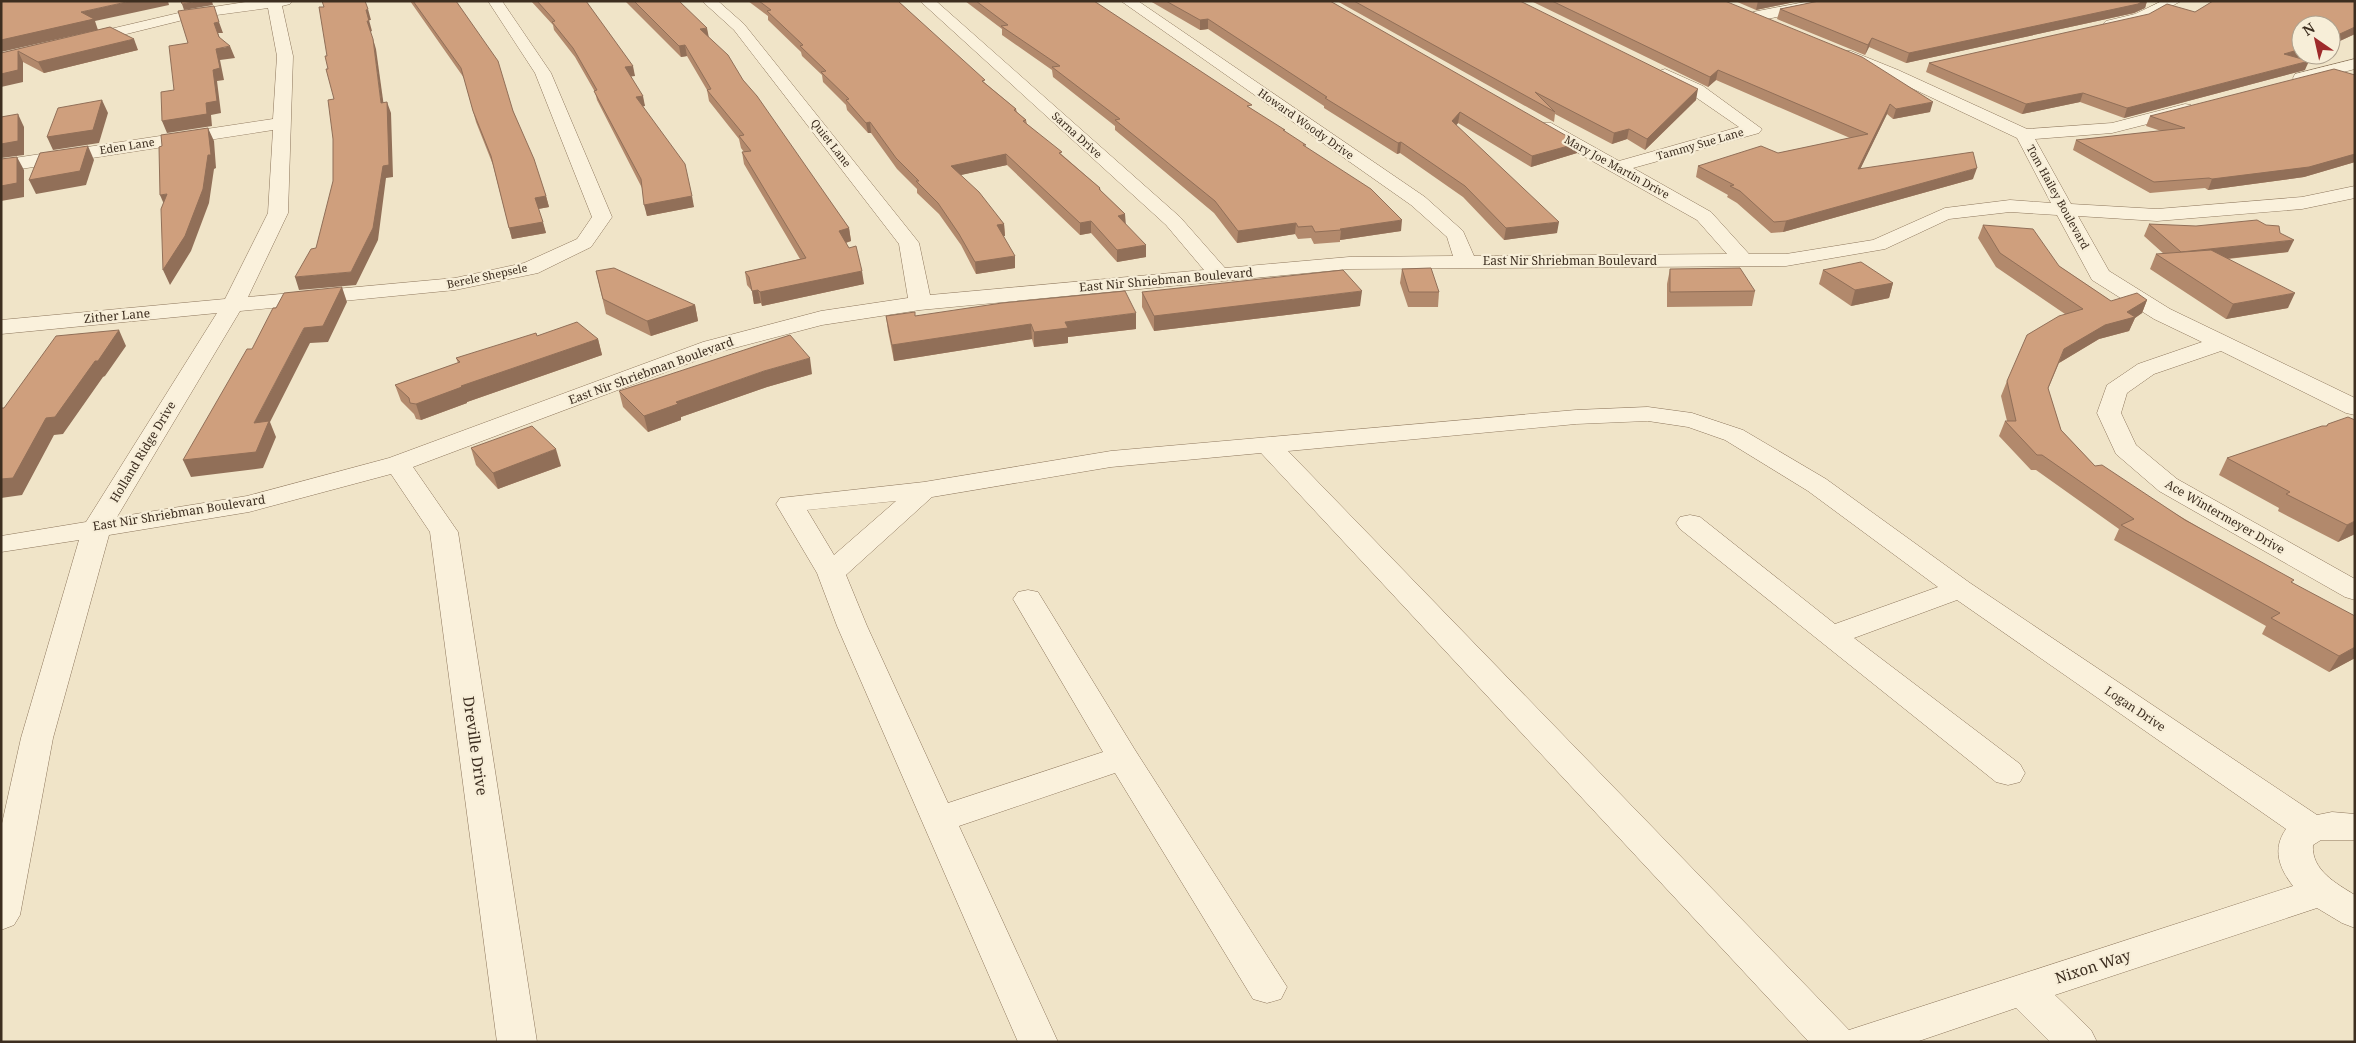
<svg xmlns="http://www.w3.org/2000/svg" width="2356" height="1043" viewBox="0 0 2356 1043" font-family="'Noto Serif',serif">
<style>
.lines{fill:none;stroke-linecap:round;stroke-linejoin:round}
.minor-casing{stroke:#8d765c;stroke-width:1}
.minor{fill:#faf1dc;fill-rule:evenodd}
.wall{fill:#b2896c}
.shaded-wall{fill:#916f58}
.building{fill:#cf9f7d;stroke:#916f58}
.labels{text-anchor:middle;stroke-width:4.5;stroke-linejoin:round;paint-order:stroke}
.far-street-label{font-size:11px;fill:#3d2e20;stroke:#f7eed8}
.street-label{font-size:12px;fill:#3d2e20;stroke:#f7eed8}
.near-street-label{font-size:15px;fill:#3d2e20;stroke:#f7eed8}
</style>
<rect width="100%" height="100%" fill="#f0e4c8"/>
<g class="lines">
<g class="minor-casing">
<g id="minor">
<path d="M252,1h40l-2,3 -8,2 11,50 -5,157 -40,84 207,-19 69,-15 53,-24 15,-22 -57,-144 -47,-72h14l49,72 61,144 -21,30 -53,26 -83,17 -215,21 -123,206 130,-21 142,-38 314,-116 118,-31 87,-13 -9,-54 -165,-214 -32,-29h16l26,23 172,215 3,4 11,52 274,-25 -38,-45 -246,-224h16l244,216 45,51 124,-11 104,-1 -6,-19 -36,-32 -290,-204h17l287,196 38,34 11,25 253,-2 -30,-34 -158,-89 -3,-4 3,-4h12l68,38 120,-34 -48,-33 -32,-17 -2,-3 2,-3 6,-2 38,17 59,43 -3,4 -126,35 78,44 38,42h37l87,-14 72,-32 65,-8 41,3 -34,-65 -131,-62 -47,-19 -2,-3 2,-3h12l47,19 129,59 85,-6 73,-19 6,1 3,4 -3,4 -79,20 -77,6 36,65 86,5 145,-12 53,-11v12l-53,11 -145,12 -79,-5 31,55 61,38 185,89v17l-9,-2 -125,-62 -67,23 -27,19 -6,20 15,32 41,34 178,100v21l-10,-3 -186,-106 -43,-37 -19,-41 10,-28 31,-21 64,-22 -48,-23 -62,-39 -35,-65 -47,-3 -61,7 -64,30 -99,17 -437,3 -429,41 -98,15 -103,27 -306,115 45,65 79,510h-40l-67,-510 -39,-58 -142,38 -140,23 -56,203 -33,177 -6,10 -13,5v-102l20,-90 58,-198 -78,12v-16l85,-14 131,-209 -216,21v-14l224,-21 43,-86 5,-83 -272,42v-12l272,-41 4,-63 -9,-48 -81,11 -105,26 -6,-2 -2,-3 2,-3 111,-26z"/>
<path d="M1810,1h31l-7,4 -81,17 -8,-5 8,-5z"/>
<path d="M2162,1h19l-36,20 -34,8 -8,-5 3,-3 29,-7z"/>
<path d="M2355,59v10l-54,14 -6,-1 -2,-4 2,-4z"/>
<path d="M1648,407l44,6 51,17 83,49 144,104 347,232 15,-3 23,2v26h-34l-8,5c-2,25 24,39 42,50v33l-13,-5 -25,-15 -262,87 36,35 6,12h-47l-34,-34 -100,34h-107l-548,-589 -150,14 -179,30 -86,78 21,51 81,177 155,-51 -90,-153 5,-7 10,-2 10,2 97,158 152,237 -6,12 -14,4 -14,-4 -138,-226 -156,53 99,216h-40l-181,-416 -20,-53 -41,-69 4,-6 144,-16 187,-31 465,-41zM1648,421l40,6 37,13 83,51 130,96 -103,37 -135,-107 -10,-2 -10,2 -4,6 4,6 316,253 12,3 12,-3 5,-9 -5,-9 -166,-126 103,-38 329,229c-14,20 -7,39 7,57l-444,144 -561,-579 288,-27zM896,501l-62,54 -27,-45z"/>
</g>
</g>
<use href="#minor" class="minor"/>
</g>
<g class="wall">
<path d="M410,1h46l57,110 33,85 3,11 -11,2 8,24 -34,6 -19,-74 -17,-43 -12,-44z"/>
<path d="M531,1h55l49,75h-4l14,30h-2l51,101 -47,9 -5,-28 -45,-88 -2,-8 -20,-35 -21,-27 -1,-5z"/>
<path d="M625,1h54l64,79 106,148 2,13 -5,2 18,41 -102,22 -1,-3 -7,1 -2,-13 -5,-6 -2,-13 55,-13 -56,-95 -2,-12h2l-3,-4 -2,-9 -30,-38 -2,-11 -20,-34 -6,1z"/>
<path d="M748,1h150l87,82 31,26 1,3 9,8 1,4 73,64 1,3 24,23v9l21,34 -29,5 -26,-29 -11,2 -73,-70 -47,10 44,49 1,12h-2l12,32 -39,6 -15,-29 -22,-31 -22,-21v-4l-20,-20 -26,-36h-3l-21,-23 -1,-5 -23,-23 -1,-7 -20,-19 -1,-4 -33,-32v-4z"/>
<path d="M965,1h129l191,131 21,15 95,84 -61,9v2l-26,2 -3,-6 -13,1 -3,-5 -58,9 -23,-30 -99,-83v-4l-62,-49 -1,-7 -50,-35v-6z"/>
<path d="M1150,1h180l247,152 -46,14 -73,-44 -2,2 101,108 -53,7 -41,-43 -63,-44 -3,1 -73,-46v-2l-116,-77 -8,1z"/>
<path d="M1337,1h183l176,99 -51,50 -18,-11 -15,5 -57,-30 -1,8z"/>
<path d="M1531,1h194l205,111 -37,7 -6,-5 -27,55 113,10 -190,53 -12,1 -34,-30 -10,-6 1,-2 -32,-18 2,-11 80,-13 72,-15 -134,-58 -8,7z"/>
<path d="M1735,1h64l-43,9z"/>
<path d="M1819,1h328l-2,7 -11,5 -228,50 -37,-16 -4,8 -88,-36 3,-10z"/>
<path d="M2355,1v33l-24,11v-20l-33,33 7,12 -181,48 -44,-16 -58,12 -96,-42 3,-9 266,-51z"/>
<path d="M110,27l28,23 -94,23 -21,-11v20l-22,-29z"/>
<path d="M2355,75v87l-51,15 -96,13 -3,-2 -55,5 -77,-43 3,-10 85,-9 -15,-5 4,-10z"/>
<path d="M2149,224l131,9 8,19 -60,7 60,49 -62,11 -76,-50 6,-15h8l-20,-18z"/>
<path d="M1983,225l76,41 52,35 36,-1 -5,13 -7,5 -6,13 -30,8 -40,24 -11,26 13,41 34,36 198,117 62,75 -26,14 -67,-38 4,-8 -152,-86 5,-11 -83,-59h-5l-32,-34 6,-15h2l-6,-25 6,-15 58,-67 -69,-47 -18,-29z"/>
<path d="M1402,269l37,23 -1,15h-30l-8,-24z"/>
<path d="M1670,269l85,22 -3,15 -85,1v-23z"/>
<path d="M1823,270l70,13 -4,15 -38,8 -32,-22z"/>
<path d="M596,271l99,34 3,16 -47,15 -45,-22z"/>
<path d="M1142,292l218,14 -206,25 -12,-24z"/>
<path d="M886,316h29l221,13 -68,8v6l-34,4 -2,-8 -138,22 -6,-30z"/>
<path d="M537,336l61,3 4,16 -135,47v1l-46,17 -5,-1 -2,-5 -13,-13 -6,-16 63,-22 -2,-5z"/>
<path d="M812,374l-45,13 -86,30v3l-33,12 -25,-25 -4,-16z"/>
<path d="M2328,424l27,110 -17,8 -60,-31 1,-3 -60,-33 8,-17 99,-32z"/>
<path d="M471,448l90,18 -63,23 -22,-24z"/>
</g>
<g class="shaded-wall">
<path d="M131,1h37l1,4 -74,16 3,9 -97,22v-12l80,-28z"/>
<path d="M199,1h13l1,4 -29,5 -2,-6z"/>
<path d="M1758,1h41l-43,9z"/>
<path d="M2143,1h4l-2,7 -11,5 -228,50 3,-10z"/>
<path d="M368,9l3,11h-2l3,11 -2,1 -3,-11 -1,-11z"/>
<path d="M1208,19v10l-8,1v-10z"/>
<path d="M219,22l4,11h-5l5,15 7,-2 5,12 -15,2 4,20 -7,1 4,32 -10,2 1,11 -45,7 -5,-12 44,-18 7,-33 3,-21 -2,-26z"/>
<path d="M2355,27v7l-24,11v-7z"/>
<path d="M707,28l2,10 -9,-9z"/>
<path d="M1872,38l-3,9 -4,8 3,-10z"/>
<path d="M134,39l4,11 -94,23 -6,-11z"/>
<path d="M373,39l3,10 9,65 -4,-11z"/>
<path d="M685,45l2,11 -6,1 -2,-11z"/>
<path d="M2301,49v6h6l-27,8 4,-9z"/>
<path d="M18,51l5,11v20l-22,5v-13z"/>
<path d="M2309,61l-4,9 -181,48 3,-10z"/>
<path d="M633,66l2,10 -8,1 -2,-10z"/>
<path d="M1718,70l-2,10 -8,7 2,-10z"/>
<path d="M1698,89l-2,11 -51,50 2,-11z"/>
<path d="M2083,93l-3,9 -58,12 4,-10z"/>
<path d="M643,96l2,10 -7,1 -2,-10z"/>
<path d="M102,100l6,13 -9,30 -46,7 -6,-13z"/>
<path d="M387,102l4,11 2,64 -7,1 -8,62 -22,45 -57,5 -4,-13 56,-5z"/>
<path d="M1933,102l-3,10 -37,7 3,-10z"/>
<path d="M1890,104l-3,10 -32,66 3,-11z"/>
<path d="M1460,112l-2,11 -7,9 1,-11z"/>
<path d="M18,114l6,13v28l-23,3v-14z"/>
<path d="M870,122l1,11h-3l-2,-10z"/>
<path d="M208,128l6,13 2,27 -2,1 -5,34 -18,48 -21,34 -7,-15z"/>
<path d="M1629,129l-2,10 -15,5 2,-11z"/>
<path d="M1401,142l-1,11 -3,1 1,-11z"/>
<path d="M1579,143l-2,10 -46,14 1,-11z"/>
<path d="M88,146l6,14 -8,25 -50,9 -7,-14z"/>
<path d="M1006,154l1,11 -55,12 -1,-11z"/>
<path d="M2355,154v8l-51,15 -96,13 4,-11z"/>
<path d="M17,157l7,13v27l-23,4v-15z"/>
<path d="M1977,168l-4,11 -190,53 3,-11z"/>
<path d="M167,194l-1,15 -6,-14z"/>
<path d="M546,196l3,11 -11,2 -3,-11z"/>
<path d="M692,196l2,11 -47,9 -3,-11z"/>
<path d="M1125,214l1,12 -8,-10z"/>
<path d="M1402,220l-1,11 -61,9 1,-10 -1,-1z"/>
<path d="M1091,221v12l-11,2v-12z"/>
<path d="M543,222l3,11 -34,6 -3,-11z"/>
<path d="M1559,222l-2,11 -53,7 2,-12z"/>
<path d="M1296,223l-1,11 -58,9 1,-12z"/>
<path d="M1004,224l1,12 -7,1 -1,-12z"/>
<path d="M849,228l2,13 -10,3 -2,-13z"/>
<path d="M2294,240l-6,12 -112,12 5,-12z"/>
<path d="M1146,245v12l-29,5v-12z"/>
<path d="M1015,256v12l-39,6 -1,-12z"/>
<path d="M862,271l2,13 -102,22 -2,-14z"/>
<path d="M1893,283l-4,15 -38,8 4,-16z"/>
<path d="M342,287l5,15 -19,40 -18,1 -40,79 6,15 -13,31 -72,9 -8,-17 71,-37 50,-95z"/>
<path d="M758,290l3,13 -7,1 -2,-13z"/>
<path d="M1362,291l-2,15 -206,25v-15z"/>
<path d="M2295,293l-7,15 -62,11 7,-15z"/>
<path d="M2147,300l-5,13 -7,5 -6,13 -30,8 -40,24 5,-14z"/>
<path d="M695,305l3,16 -47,15 -4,-15z"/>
<path d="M1136,313v16l-68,8v6l-34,4v-15l31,-10z"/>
<path d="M1031,324l1,15 -138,22 -2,-16z"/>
<path d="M119,330l7,16 -21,30 -2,1 -40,57 -9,1 -32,60 -21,3v-19l45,-61 49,-57z"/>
<path d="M598,339l4,16 -135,47v1l-46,17 -5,-16 45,-18z"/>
<path d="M810,358l2,16 -45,13 -86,30v3l-33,12 -4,-16 32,-14 88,-31z"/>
<path d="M556,449l5,17 -63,23 -5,-16z"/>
<path d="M2355,521v13l-17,8 9,-17z"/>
<path d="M2355,647v11l-26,14 10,-16z"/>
</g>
<g class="building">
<path d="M1,1h130l-50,11 13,7 -93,21z"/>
<path d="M181,1h18l-17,3z"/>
<path d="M322,1h43l3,8 -2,1 3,11h-2l6,18 8,64 6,-1 2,63 -6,1 -10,62 -22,44 -56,5 16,-28 5,-1 17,-67v-42l-5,-39 6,-1 -8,-30h2l-3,-13h2l-8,-49h5z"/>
<path d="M413,1h43l42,60 15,50 21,48 12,37 -11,2 8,24 -34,6 -18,-72 -18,-45 -12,-43z"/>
<path d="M537,1h49l47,65 -8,1 18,29 -7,1 49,67 7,32 -48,9 -3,-26 -47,-88 3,-1 -24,-42 -21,-26 3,-1z"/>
<path d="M634,1h45l28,27 -7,1 28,26 15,25 14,16 92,132 -10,3 10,17 7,-2 6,25 -102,21 -2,-2 -6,1 -3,-14 -4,-5 61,-14 -64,-106 9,-1 -12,-15 5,-1 -37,-45 4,-1 -26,-44 -6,1z"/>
<path d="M759,1h139l87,79 -3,1 34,28 -2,1 12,10 -3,1 39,31 -3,1 41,35 -1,1 26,25 -7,2 28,29 -29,5 -26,-29 -11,2 -74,-69 -55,12 28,26 25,32 -7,1 18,31 -40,6 -16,-28 -21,-31 -22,-22h3l-23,-23 -26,-36 -4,1 -20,-23 3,-1 -28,-27 5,-1 -26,-25 3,-1 -36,-34 4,-1z"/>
<path d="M976,1h118l158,104 -5,1 38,24h-2l23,15h-3l68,44 31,31 -62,9 1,1 -26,2 -3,-6 -14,1 -2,-4 -58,8 -23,-30 -100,-81 5,-1 -68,-52 8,-1 -59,-40 7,-1z"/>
<path d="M1166,1h164l249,142 -47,13 -72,-44 -8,9 107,101 -53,6 -41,-42 -64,-44 -3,1 -73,-45 2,-1 -119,-78 -8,1z"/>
<path d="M1354,1h166l178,88 -51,50 -18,-10 -15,4 -79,-41 20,20z"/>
<path d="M1552,1h173l137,56 71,45 -37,7 -6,-5 -32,65 115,-17 4,16 -191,53 -12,1 -34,-31 -10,-5 4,-1 -36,-19 63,-20 17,7 90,-19 -150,-64 -8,7z"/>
<path d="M1819,1h324l-5,3 -229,49 -37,-15 -4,7 -88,-36z"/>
<path d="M2213,1h142v26l-24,11v-13h-30v24l-17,5 25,7 -182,47 -44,-15 -57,11 -97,-41 220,-49 18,-10 28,8z"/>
<path d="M214,6l5,16 -5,1 5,14 11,9 -14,3 4,19 -7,2 4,31 -11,2 1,11 -45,7 -1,-29 13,-2 -5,-44 19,-3 -10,-32z"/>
<path d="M110,27l24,12 -96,23 -20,-11v19l-17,4v-21z"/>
<path d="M2334,69l21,6v79l-46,13 -97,12 -3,-1 -55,4 -78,-42 109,-12 -35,-12z"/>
<path d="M102,100l-9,30 -46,7 11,-29z"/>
<path d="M18,114v27l-17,3v-27z"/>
<path d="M208,128l3,27h-3l-5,34 -18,47 -22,34 -2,-61 6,-15 -7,1 -1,-48 3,-1 -1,-11z"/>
<path d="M88,146l-8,25 -51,9 11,-27z"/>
<path d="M17,157v26l-16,3v-27z"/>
<path d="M2257,220l9,5 13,1 1,7 14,7 -113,12 -32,-28 47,2z"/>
<path d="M1983,225l50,4 26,37 52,35 26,-8 10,7 -20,12 8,5 -30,8 -41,24 -16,39 13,42 34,36 7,-1 83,55 109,60 -3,2 64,34v31l-16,9 -68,-38 9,-5 -159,-88 13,-6 -92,-64h-5l-32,-34h11l-9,-40 20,-46 32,-19 24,-7 -83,-56z"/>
<path d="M2211,250l84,43 -62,11 -77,-50z"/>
<path d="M1861,262l32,21 -38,7 -32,-20z"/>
<path d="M614,268l81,37 -48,16 -44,-22 -7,-28z"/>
<path d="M1431,268l8,24h-30l-7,-23z"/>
<path d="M1740,268l15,23 -85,1v-23z"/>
<path d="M1343,270l19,21 -208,25 -12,-24z"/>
<path d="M342,287l-19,39 -19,2 -50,95 15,-2 -13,31 -73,8 64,-111h5l21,-41h3l8,-15z"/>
<path d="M1125,291l11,22 -71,9 3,6 -34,4 -3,-8 -139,21 -6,-29 29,-4v4l87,-13z"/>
<path d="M577,322l21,17 -137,47 1,1 -46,17 -6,-1 -1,-5 -14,-13 65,-23 -4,-4 80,-25 1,3z"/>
<path d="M119,330l-21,31h-3l-40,56 -9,1 -33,60 -12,1v-71h3l52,-72z"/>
<path d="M790,335l20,23 -46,13 -88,31 2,2 -34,12 -25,-25z"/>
<path d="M2348,417l7,3v101l-8,4 -61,-31 4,-2 -63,-34 95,-32h5l1,-2z"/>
<path d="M532,426l24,23 -63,24 -22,-25z"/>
</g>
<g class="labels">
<g class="far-street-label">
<text transform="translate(1306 124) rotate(35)" y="4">Howard Woody Drive</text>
<text transform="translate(1077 135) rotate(42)" y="4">Sarna Drive</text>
<text transform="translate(831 143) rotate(52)" y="4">Quiet Lane</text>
<text transform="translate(1700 144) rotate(-16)" y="4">Tammy Sue Lane</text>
<text transform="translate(127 146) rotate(-9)" y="4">Eden Lane</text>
<text transform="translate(1617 167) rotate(29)" y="4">Mary Joe Martin Drive</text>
<text transform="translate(2058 197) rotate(61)" y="4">Tom Hailey Boulevard</text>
<text transform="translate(487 276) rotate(-12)" y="4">Berele Shepsele</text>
</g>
<g class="street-label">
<text x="1570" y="265">East Nir Shriebman Boulevard</text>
<text transform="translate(1166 280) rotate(-5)" y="4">East Nir Shriebman Boulevard</text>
<text transform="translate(117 316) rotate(-5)" y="4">Zither Lane</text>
<text transform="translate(651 371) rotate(-20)" y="4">East Nir Shriebman Boulevard</text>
<text transform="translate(143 452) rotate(-59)" y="4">Holland Ridge Drive</text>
<text transform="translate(179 513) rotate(-9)" y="4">East Nir Shriebman Boulevard</text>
<text transform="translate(2225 517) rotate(30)" y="4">Ace Wintermeyer Drive</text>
<text transform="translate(2135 709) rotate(34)" y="4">Logan Drive</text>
</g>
<g class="near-street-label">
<text transform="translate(475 746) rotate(82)" y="5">Dreville Drive</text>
<text transform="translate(2093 967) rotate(-18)" y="5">Nixon Way</text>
</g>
</g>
<rect width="2356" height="1043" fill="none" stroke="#3d2e20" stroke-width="5"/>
<g transform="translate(2316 40) rotate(326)"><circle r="24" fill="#f7eed8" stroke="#ada18e"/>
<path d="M0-4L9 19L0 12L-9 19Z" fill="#9e2a2b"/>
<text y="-8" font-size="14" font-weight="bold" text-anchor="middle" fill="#3d2e20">N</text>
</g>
</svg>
